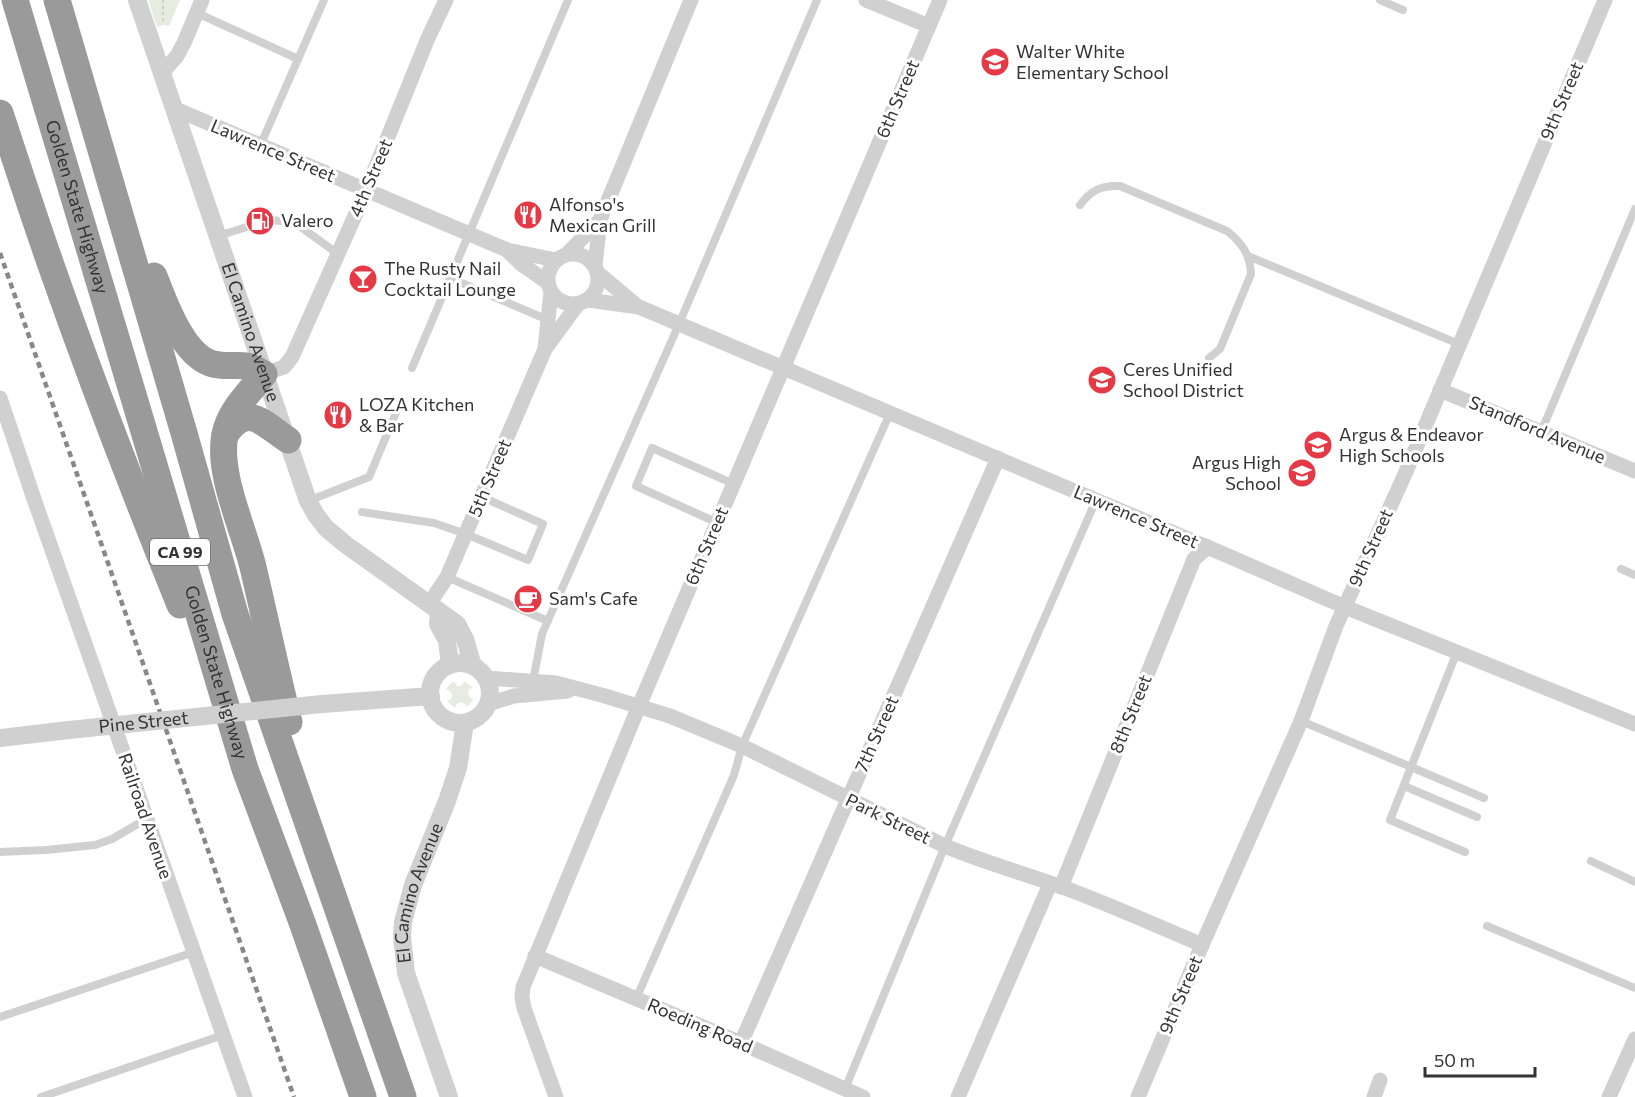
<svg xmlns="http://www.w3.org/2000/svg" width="1635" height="1097" viewBox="0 0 1635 1097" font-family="Commissioner,sans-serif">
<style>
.green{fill:#e6ecdf}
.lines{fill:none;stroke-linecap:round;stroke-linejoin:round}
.path{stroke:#cdcdcd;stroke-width:2;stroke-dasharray:3 3;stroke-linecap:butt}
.service{stroke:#d0d0d0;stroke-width:8}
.minor{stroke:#d0d0d0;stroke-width:15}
.tertiary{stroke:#d0d0d0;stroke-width:18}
.motorway{stroke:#9a9a9a;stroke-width:27}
.rail{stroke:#888;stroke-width:4.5;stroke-dasharray:6 4.5;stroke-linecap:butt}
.tertiary-bridge{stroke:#d0d0d0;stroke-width:18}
.labels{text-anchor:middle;stroke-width:6;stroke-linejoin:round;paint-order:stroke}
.shield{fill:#fff;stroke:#707070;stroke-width:1.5}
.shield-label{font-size:16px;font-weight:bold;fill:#333}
.poi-label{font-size:18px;fill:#333;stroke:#fff;text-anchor:start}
.street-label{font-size:18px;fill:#333;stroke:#fff}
</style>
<rect width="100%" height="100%" fill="#fff"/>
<g class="green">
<path d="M148,0h32l-11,26 -6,-1 -6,2z"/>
<path d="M465,681l8,7 -4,1 -1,4 2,5 4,1 -7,8 -3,-4 -4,-1 -3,2 -2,4 -8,-7 4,-2 1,-4 -1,-3 -5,-3 6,-7h2l3,4h4z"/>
</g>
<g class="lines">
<path class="path" d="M163,0v24"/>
<g class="service">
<path d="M1380,0l23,10"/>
<path d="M197,13l101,46"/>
<path d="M260,146l64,-146"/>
<path d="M1080,205c11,-15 22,-20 40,-19l107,45c15,12 23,23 24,43l-31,75 -11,9"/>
<path d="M218,236l51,-16 25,2 44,32"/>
<path d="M1248,256l211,88"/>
<path d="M450,278l98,42"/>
<path d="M412,368l156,-368"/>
<path d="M1541,432l94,-223"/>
<path d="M308,501l61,-24 27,-64"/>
<path d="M362,512l72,11 32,11 62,26 15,-36 -61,-27"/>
<path d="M718,523l-82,-37 16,-38 82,36"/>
<path d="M1621,569l14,6"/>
<path d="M447,577l101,44"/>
<path d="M533,681l9,-47 137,-310 138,-324"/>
<path d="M1301,721l110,46 46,-115"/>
<path d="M1404,786l73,31"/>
<path d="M0,852l46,-2 49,-5 17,-6 34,-20"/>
<path d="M1465,852l-75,-32 21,-53 73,31"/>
<path d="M1591,861l44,21"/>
<path d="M1487,926l148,62"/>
<path d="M636,999l98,-224 8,-29 148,-333"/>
<path d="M0,1017l194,-65"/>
<path d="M845,1089l100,-243 151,-346"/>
<path d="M41,1097l182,-62"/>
</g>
<g class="minor">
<path d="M866,0l63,26"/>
<path d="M162,73l15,-17 7,-13 18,-43"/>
<path d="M173,108l334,142 49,10"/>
<path d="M507,250l13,13 27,19"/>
<circle cx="573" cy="279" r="25"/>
<path d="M567,254l33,-34"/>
<path d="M595,266l5,-46 91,-220"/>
<path d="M598,273l38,32"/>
<path d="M588,300l51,7 587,248 119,52 290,117"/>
<path d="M545,348l6,-56"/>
<path d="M264,374l20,-7 8,-10 74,-166 62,-153 18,-38"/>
<path d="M1440,390l195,81"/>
<path d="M0,398l34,101 211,598"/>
<path d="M429,604l18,-27 98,-228 33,-45"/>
<path d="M486,678l70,5 49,13 65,20 72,30 203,100c38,16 78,27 117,41 47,17 93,38 140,58"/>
<path d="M488,704l26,-8 54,-5"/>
<path d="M1061,887l133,-328 14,-12"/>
<path d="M535,956l206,87 122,54"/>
<path d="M741,1043l257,-585"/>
<path d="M556,1097l-32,-89 -2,-11 1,-10 116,-281 301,-706"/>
<path d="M958,1097l92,-213"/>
<path d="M1138,1097l64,-152 99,-224 35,-95 69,-152 200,-474"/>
<path d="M1374,1097l6,-17"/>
<path d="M1609,1097l26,-58"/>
</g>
<g class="tertiary">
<path id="s1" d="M137,0l171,501 8,14 10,13 19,16 112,80 8,15 8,27"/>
<path d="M439,611l-1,13 9,16 3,25"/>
<circle cx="460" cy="693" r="30"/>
<path d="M322,704l109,-8"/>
<path d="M0,738l69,-8"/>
<path id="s2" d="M449,1097l-43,-124 -4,-37 1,-14 10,-37 34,-84 11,-33 7,-45"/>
</g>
<g class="motorway">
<path id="s3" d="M15,0l230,769 57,153 61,175"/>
<path d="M57,0l127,433 51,181 168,483"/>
<path d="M0,113c17,52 34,104 52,155 40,114 83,226 128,337"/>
<path d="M154,276c10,26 28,77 56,87 14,5 26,1 37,3 6,1 12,5 17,8 -15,19 -34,36 -39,60 -8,39 18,93 28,133 12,51 23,104 36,155"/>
<path d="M225,435c23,-33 37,-12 63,5"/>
</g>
<path class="rail" d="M0,253l294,844"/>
<path class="tertiary-bridge" id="s4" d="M69,730l253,-26"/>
</g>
<defs>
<g id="school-disc" transform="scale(1.5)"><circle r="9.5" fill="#e63946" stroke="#fff"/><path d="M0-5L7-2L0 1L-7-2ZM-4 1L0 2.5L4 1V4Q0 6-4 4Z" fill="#fff"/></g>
<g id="restaurant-disc" transform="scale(1.5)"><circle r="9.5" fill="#e63946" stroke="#fff"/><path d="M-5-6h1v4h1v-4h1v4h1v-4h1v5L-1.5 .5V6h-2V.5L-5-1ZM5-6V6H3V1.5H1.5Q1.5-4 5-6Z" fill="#fff"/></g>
<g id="fuel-disc" transform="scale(1.5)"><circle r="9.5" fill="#e63946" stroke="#fff"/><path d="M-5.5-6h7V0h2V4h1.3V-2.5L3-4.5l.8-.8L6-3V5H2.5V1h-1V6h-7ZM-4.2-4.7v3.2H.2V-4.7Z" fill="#fff"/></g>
<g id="bar-disc" transform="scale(1.5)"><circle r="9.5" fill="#e63946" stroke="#fff"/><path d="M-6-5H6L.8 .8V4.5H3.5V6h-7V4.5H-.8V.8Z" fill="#fff"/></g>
<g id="cafe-disc" transform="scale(1.5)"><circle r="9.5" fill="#e63946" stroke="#fff"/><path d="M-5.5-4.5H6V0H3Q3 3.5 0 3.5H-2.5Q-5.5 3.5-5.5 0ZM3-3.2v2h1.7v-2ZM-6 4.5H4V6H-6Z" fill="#fff"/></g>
</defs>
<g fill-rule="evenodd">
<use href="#school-disc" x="995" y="62"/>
<use href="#restaurant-disc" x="528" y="215"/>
<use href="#fuel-disc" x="260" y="221"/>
<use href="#bar-disc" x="363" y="279"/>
<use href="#school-disc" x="1102" y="380"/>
<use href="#restaurant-disc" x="338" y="415"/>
<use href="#school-disc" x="1318" y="445"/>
<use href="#school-disc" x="1302" y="473"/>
<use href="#cafe-disc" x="528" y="599"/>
</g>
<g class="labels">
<rect class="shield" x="150" y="539" width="60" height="26" rx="4.5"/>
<g class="shield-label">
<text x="180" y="558">CA 99</text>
</g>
<g class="poi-label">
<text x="1016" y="58">Walter White<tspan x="1016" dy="21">Elementary School</tspan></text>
<text x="549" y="211">Alfonso's<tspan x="549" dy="21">Mexican Grill</tspan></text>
<text x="281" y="227">Valero</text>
<text x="384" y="275">The Rusty Nail<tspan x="384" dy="21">Cocktail Lounge</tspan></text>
<text x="1123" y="376">Ceres Unified<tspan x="1123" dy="21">School District</tspan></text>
<text x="359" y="411">LOZA Kitchen<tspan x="359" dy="21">&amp; Bar</tspan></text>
<text x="1339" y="441">Argus &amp; Endeavor<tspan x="1339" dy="21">High Schools</tspan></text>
<text x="1281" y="469" text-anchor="end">Argus High<tspan x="1281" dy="21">School</tspan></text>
<text x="549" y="605">Sam's Cafe</text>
</g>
<g class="street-label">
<text transform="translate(898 99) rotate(-67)" y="6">6th Street</text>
<text transform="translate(1562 101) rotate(-67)" y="6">9th Street</text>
<text transform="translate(273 151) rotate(23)" y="6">Lawrence Street</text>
<text transform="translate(371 178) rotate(-67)" y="6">4th Street</text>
<text dy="6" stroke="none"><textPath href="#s3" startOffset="216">Golden State Highway</textPath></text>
<text dy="6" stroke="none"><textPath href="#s1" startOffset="351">El Camino Avenue</textPath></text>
<text transform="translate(1537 430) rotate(23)" y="6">Standford Avenue</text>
<text transform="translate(490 478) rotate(-67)" y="6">5th Street</text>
<text transform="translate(1136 517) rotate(23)" y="6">Lawrence Street</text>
<text transform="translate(707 546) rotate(-67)" y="6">6th Street</text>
<text transform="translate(1371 548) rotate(-66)" y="6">9th Street</text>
<text dy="6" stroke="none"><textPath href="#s3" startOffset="702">Golden State Highway</textPath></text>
<text transform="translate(1131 714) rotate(-68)" y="6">8th Street</text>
<text dy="6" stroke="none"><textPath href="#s4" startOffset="75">Pine Street</textPath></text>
<text transform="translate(877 734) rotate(-66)" y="6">7th Street</text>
<text transform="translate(145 816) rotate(71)" y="6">Railroad Avenue</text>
<text transform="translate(888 819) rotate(26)" y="6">Park Street</text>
<text dy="6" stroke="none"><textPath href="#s2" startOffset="214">El Camino Avenue</textPath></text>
<text transform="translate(1181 995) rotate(-67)" y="6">9th Street</text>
<text transform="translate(700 1026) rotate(23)" y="6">Roeding Road</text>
</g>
</g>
<path d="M1425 1067v9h110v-9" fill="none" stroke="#333333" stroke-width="3"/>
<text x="1434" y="1067" font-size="18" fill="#333333" stroke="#ffffff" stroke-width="4.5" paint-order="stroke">50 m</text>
</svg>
